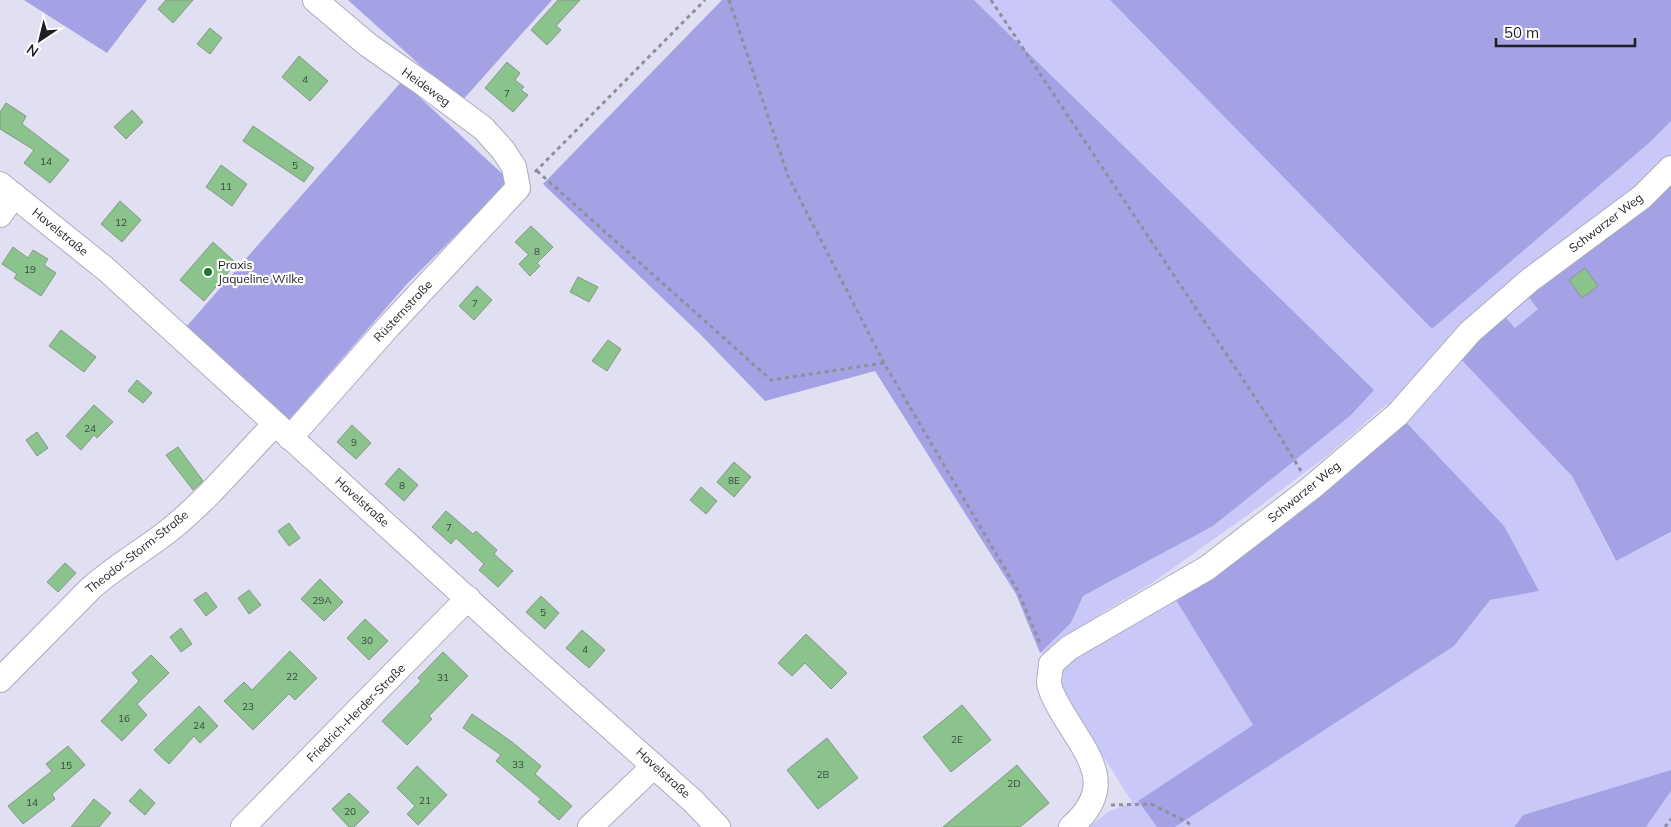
<svg xmlns="http://www.w3.org/2000/svg" width="1671" height="827" viewBox="0 0 1671 827" font-family="Mulish,sans-serif">
<style>
.green{fill:#cac8f8}
.forest{fill:#a4a1e5}
.building{fill:#8bc38c;stroke:#899689}
.lines{fill:none;stroke-linecap:round;stroke-linejoin:round}
.minor-casing{stroke:#acacbe;stroke-width:26}
.path{stroke:#8f8f9c;stroke-width:3;stroke-dasharray:4 4;stroke-linecap:butt}
.minor{stroke:#fff;stroke-width:24}
.poi-dot{fill:#1e7b2b;stroke:#fff;stroke-width:2}
.labels{text-anchor:middle;stroke-width:4.5;stroke-linejoin:round;paint-order:stroke}
.number-label{font-size:10px;fill:#39473f}
.street-label{font-size:12px;fill:#1e1e25;stroke:#fff}
.poi-label{font-size:12px;fill:#1e1e25;stroke:#fff;text-anchor:start}
</style>
<rect width="100%" height="100%" fill="#e0e0f2"/>
<g class="green">
<path d="M974,0h136l322,329 217,-186 22,-22v49l-146,122 14,16 -24,20 -14,-16 -44,42 115,122 43,85 56,-28v237l-148,45 -9,12h-339l279,-181 36,-46 49,-9 -138,-174 -14,-13 -59,51 -80,60 -96,68 -52,31 -52,39h-8l31,-30 12,-27 130,-70 161,-136z"/>
<path d="M1171,592l82,133 -115,76 19,26h-68l19,-15 24,-10 -69,-109 -4,-11 3,-20z"/>
<path d="M1671,791v36h-25z"/>
</g>
<g class="forest">
<path d="M24,0h123l-40,53z"/>
<path d="M348,0h204l-91,102z"/>
<path d="M722,0h252l400,390 -23,25 -138,111 -130,70 -12,27 -31,30 -24,-59 -141,-223 -110,30 -65,-67 -157,-150z"/>
<path d="M1110,0h561v121l-22,22 -217,186z"/>
<path d="M402,81l108,100 -104,104 -118,136 -102,-94z"/>
<path d="M1671,170v362l-55,29 -44,-85 -116,-122 45,-42 14,16 23,-19 -13,-17z"/>
<path d="M1401,417l103,109 35,65 -49,9 -36,46 -279,181h-18l-19,-26 115,-76 -82,-133z"/>
<path d="M1671,770v21l-25,36h-132l9,-12z"/>
</g>
<g class="building">
<path d="M166,0h27l-20,23 -15,-14z"/>
<path d="M558,0h22l-24,26 5,4 -14,15 -16,-15z"/>
<path d="M210,28l12,10 -12,16 -13,-10z"/>
<path d="M299,56l29,25 -18,20 -28,-24z"/>
<path d="M507,62l13,11 -5,7 9,7 -3,3 7,5 -15,17 -28,-24z"/>
<path d="M6,103l20,13 -4,8 47,36 -19,23 -26,-20 10,-13 -34,-21v-17z"/>
<path d="M132,110l11,12 -17,17 -12,-12z"/>
<path d="M253,126l61,42 -10,14 -61,-41z"/>
<path d="M221,165l26,19 -15,22 -26,-19z"/>
<path d="M120,201l21,19 -19,22 -21,-18z"/>
<path d="M531,226l22,21 -16,16 3,3 -10,10 -11,-12 9,-9h1l-14,-13z"/>
<path d="M213,242l23,21 -32,38 -24,-21z"/>
<path d="M13,247l15,11 5,-8 15,9 -4,6 12,8 -15,23 -27,-18 3,-4 -15,-10z"/>
<path d="M1585,268l13,18 -16,12 -13,-18z"/>
<path d="M578,277l20,10 -9,15 -19,-10z"/>
<path d="M477,286l15,14 -18,20 -15,-14z"/>
<path d="M61,330l35,27 -12,15 -35,-26z"/>
<path d="M608,340l13,9 -14,22 -15,-10z"/>
<path d="M137,380l15,13 -9,10 -15,-12z"/>
<path d="M94,405l19,17 -16,16 -3,-3 -13,15 -15,-14z"/>
<path d="M352,425l19,18 -15,16 -19,-17z"/>
<path d="M37,432l11,16 -11,8 -11,-16z"/>
<path d="M178,447l25,34 -10,9 -27,-35z"/>
<path d="M734,462l17,15 -17,20 -17,-15z"/>
<path d="M399,468l19,17 -14,16 -19,-17z"/>
<path d="M701,487l16,14 -11,13 -16,-14z"/>
<path d="M446,511l27,23 3,-3 21,19 -3,4 19,17 -15,16 -19,-17 5,-6 -28,-26 -5,6 -19,-17z"/>
<path d="M289,523l11,15 -11,8 -11,-15z"/>
<path d="M65,563l11,10 -18,19 -11,-10z"/>
<path d="M320,579l23,23 -19,19 -23,-22z"/>
<path d="M249,590l12,15 -12,9 -11,-16z"/>
<path d="M206,592l11,15 -11,9 -12,-16z"/>
<path d="M541,596l18,17 -14,16 -19,-17z"/>
<path d="M365,619l23,22 -19,19 -22,-22z"/>
<path d="M181,628l11,16 -11,8 -11,-15z"/>
<path d="M582,630l23,20 -16,18 -23,-20z"/>
<path d="M806,634l41,39 -16,16 -26,-26 -13,13 -14,-13z"/>
<path d="M290,651l27,27 -22,22 -6,-6 -36,36 -29,-29 20,-19 8,8z"/>
<path d="M443,652l25,24 -39,40 3,3 -25,26 -25,-24 39,-40 -3,-3z"/>
<path d="M151,655l18,18 -32,31 10,11 -25,26 -21,-20 38,-40 -7,-8z"/>
<path d="M962,705l29,35 -40,32 -28,-35z"/>
<path d="M199,706l19,20 -18,17 -6,-7 -25,28 -15,-14z"/>
<path d="M472,714l40,28 29,24 -6,8 37,32 -13,14 -21,-18 3,-3 -45,-38 5,-6 -38,-27z"/>
<path d="M827,738l31,40 -40,31 -31,-39z"/>
<path d="M68,746l17,19 -33,29 3,5 -32,25 -15,-18 44,-35 -6,-7z"/>
<path d="M1017,765l32,38 -29,24h-77z"/>
<path d="M417,766l30,29 -29,30 -11,-11 8,-8 -18,-18z"/>
<path d="M140,789l15,14 -10,12 -16,-14z"/>
<path d="M349,793l20,19 -15,15h-5l-17,-18z"/>
<path d="M94,799l17,14 -12,14h-28z"/>
</g>
<g class="lines">
<g class="minor-casing">
<g id="minor">
<path d="M0,184l108,87 410,374 175,156 25,26"/>
<path d="M0,215l14,-20"/>
<path d="M290,438l99,-112 129,-138 -4,-21 -11,-17 -20,-22 -58,-43 -57,-40 -53,-45"/>
<path d="M0,680l91,-92c25,-22 55,-39 81,-60 37,-30 69,-69 103,-104"/>
<path d="M243,827l225,-229"/>
<path d="M590,827l64,-61"/>
<path d="M1071,827c47,-41 17,-71 -8,-113 -5,-9 -13,-21 -14,-31 0,-6 2,-13 2,-19l18,-16 138,-80 104,-80 87,-74 72,-82 60,-52 112,-83 29,-29"/>
</g>
</g>
<g class="path">
<path d="M729,0l59,176 96,187"/>
<path d="M991,0l277,417 33,54"/>
<path d="M537,171l234,209 113,-17 134,228 23,55"/>
<path d="M535,172l170,-172"/>
<path d="M1111,805l40,-1 36,18 6,5"/>
<path d="M1665,827l6,-8"/>
</g>
<use href="#minor" class="minor"/>
</g>
<circle class="poi-dot" cx="208" cy="272" r="5"/>
<g class="labels">
<g class="number-label">
<text x="305" y="83">4</text>
<text x="507" y="97">7</text>
<text x="46" y="165">14</text>
<text x="295" y="169">5</text>
<text x="226" y="190">11</text>
<text x="121" y="226">12</text>
<text x="537" y="255">8</text>
<text x="30" y="273">19</text>
<text x="475" y="307">7</text>
<text x="90" y="432">24</text>
<text x="354" y="446">9</text>
<text x="734" y="484">8E</text>
<text x="402" y="489">8</text>
<text x="449" y="531">7</text>
<text x="322" y="604">29A</text>
<text x="543" y="616">5</text>
<text x="367" y="644">30</text>
<text x="585" y="653">4</text>
<text x="292" y="680">22</text>
<text x="443" y="681">31</text>
<text x="248" y="710">23</text>
<text x="124" y="722">16</text>
<text x="199" y="729">24</text>
<text x="957" y="743">2E</text>
<text x="518" y="768">33</text>
<text x="66" y="769">15</text>
<text x="823" y="778">2B</text>
<text x="1014" y="787">2D</text>
<text x="425" y="804">21</text>
<text x="32" y="806">14</text>
<text x="350" y="815">20</text>
</g>
<g class="street-label">
<text transform="translate(426 87) rotate(36)" y="4">Heideweg</text>
<text transform="translate(1606 223) rotate(-37)" y="4">Schwarzer Weg</text>
<text transform="translate(60 232) rotate(39)" y="4">Havelstraße</text>
<text transform="translate(403 311) rotate(-47)" y="4">Rüsternstraße</text>
<text transform="translate(1304 492) rotate(-39)" y="4">Schwarzer Weg</text>
<text transform="translate(362 502) rotate(42)" y="4">Havelstraße</text>
<text transform="translate(137 552) rotate(-38)" y="4">Theodor-Storm-Straße</text>
<text transform="translate(356 713) rotate(-45)" y="4">Friedrich-Herder-Straße</text>
<text transform="translate(663 773) rotate(42)" y="4">Havelstraße</text>
</g>
<g class="poi-label">
<text x="218" y="269">Praxis<tspan x="218" dy="14">Jaqueline Wilke</tspan></text>
</g>
</g>
<g transform="translate(40 40) rotate(215)" stroke="#ffffff" stroke-width="4" paint-order="stroke">
<path d="M0-4L9 19L0 12L-9 19Z" fill="#1e1e25"/>
<text y="-8" font-size="14" font-weight="bold" text-anchor="middle" fill="#1e1e25">N</text>
</g>
<path d="M1496 38v8h139v-8" fill="none" stroke="#1e1e25" stroke-width="2.5"/>
<text x="1504" y="38" font-size="15" fill="#1e1e25" stroke="#ffffff" stroke-width="4" paint-order="stroke">50 m</text>
</svg>
